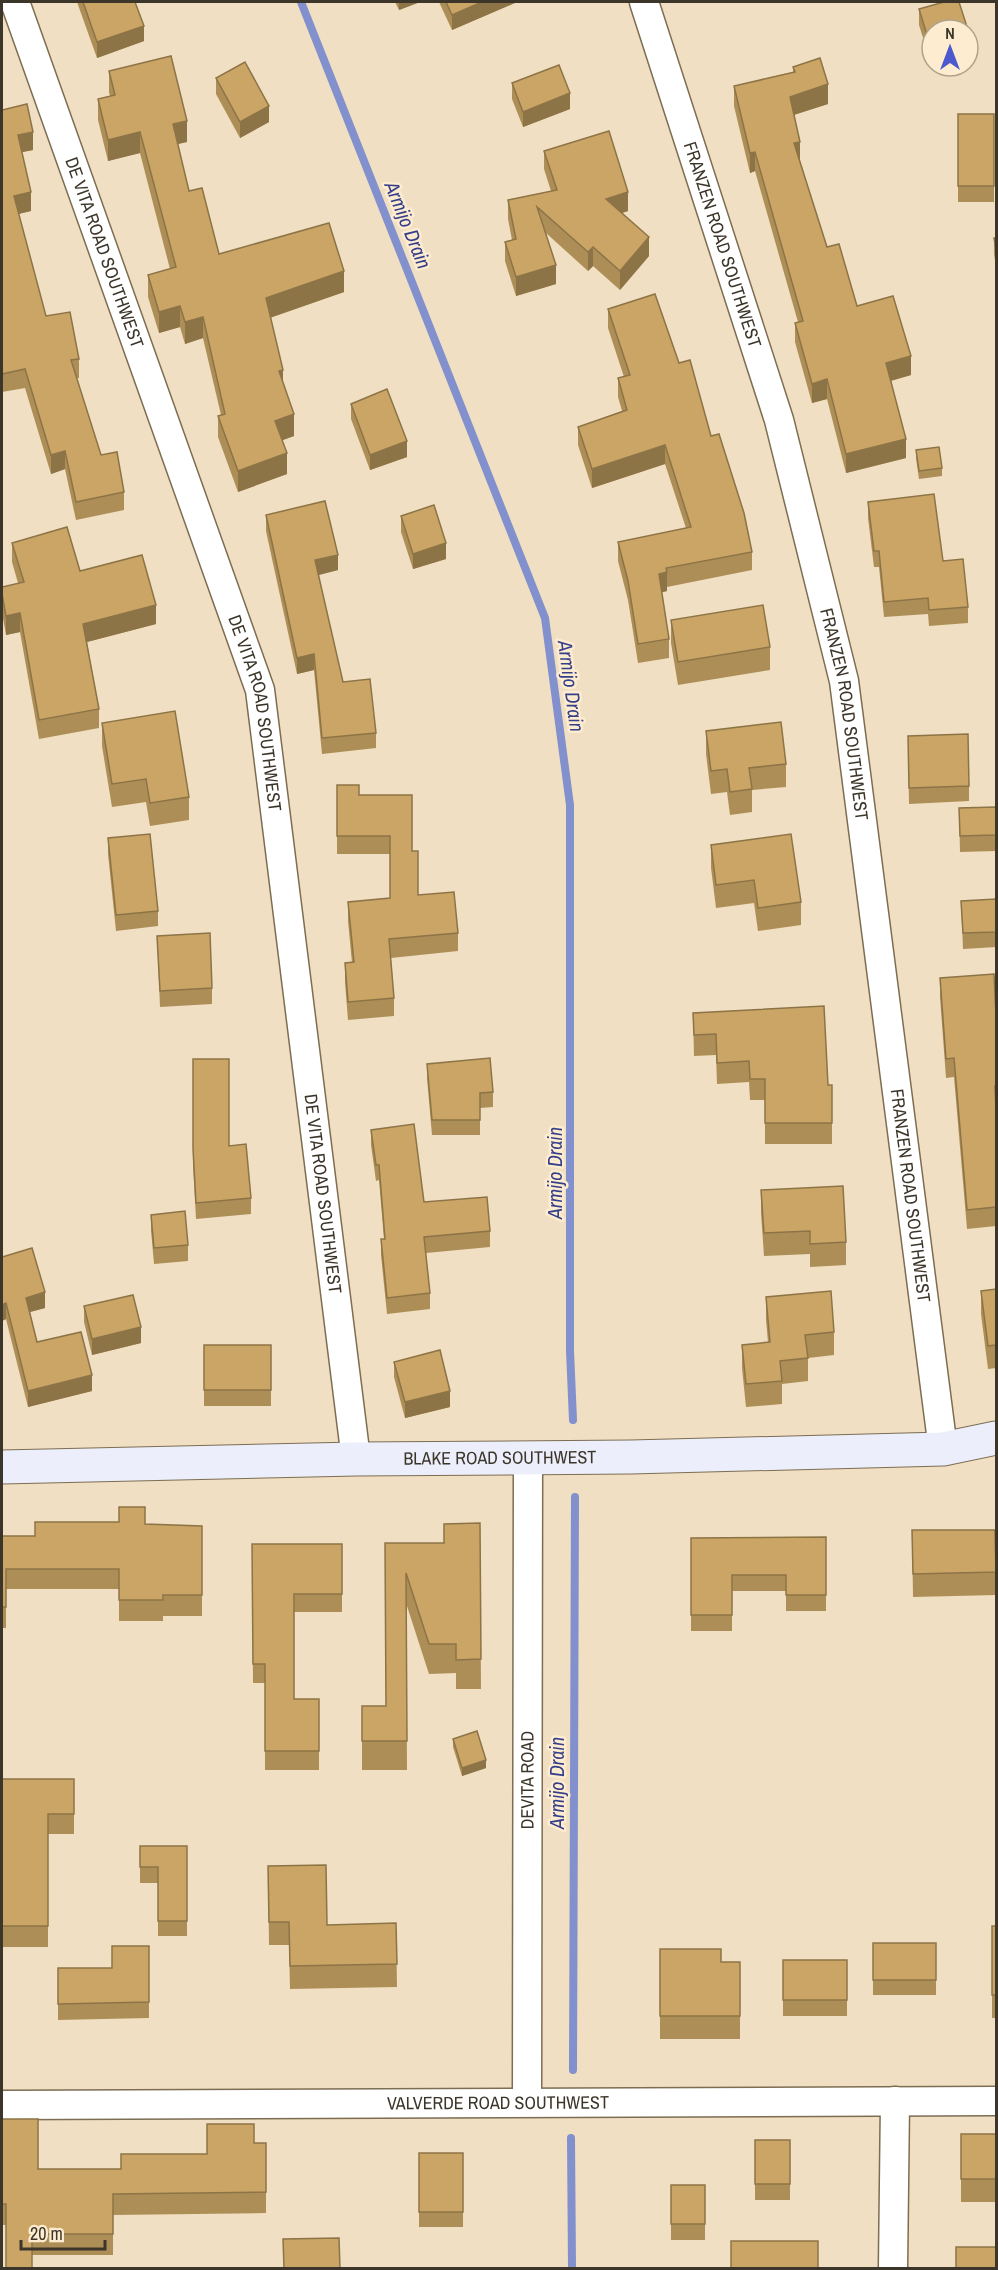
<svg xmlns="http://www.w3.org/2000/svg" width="998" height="2270" viewBox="0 0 998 2270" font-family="'Archivo Narrow',sans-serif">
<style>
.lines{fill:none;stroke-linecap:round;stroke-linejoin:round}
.stream{stroke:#8290cd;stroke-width:8}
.street-casing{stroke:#7c6d53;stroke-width:31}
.secondary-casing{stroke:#7c6d53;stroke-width:35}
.street{stroke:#fff;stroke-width:28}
.secondary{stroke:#eceffb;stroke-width:33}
.wall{fill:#ae8e57}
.shaded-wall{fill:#8d7447}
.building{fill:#caa565;stroke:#8d7447;stroke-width:1.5}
.labels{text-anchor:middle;stroke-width:5;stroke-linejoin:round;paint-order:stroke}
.street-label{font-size:18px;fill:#3c352a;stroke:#fdeccf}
.water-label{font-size:20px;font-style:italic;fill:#353f8a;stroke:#fdeccf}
</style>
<rect width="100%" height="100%" fill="#f0dfc2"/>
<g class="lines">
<g class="stream">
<path d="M301,2l244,616 25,187v546l3,69"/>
<path d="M573,2070l2,-573"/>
<path d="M571,2138l1,130"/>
</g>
<g class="street-casing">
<g id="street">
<path id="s1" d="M15,2l245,688 96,769"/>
<path id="s2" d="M644,2l135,418 65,261 99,768"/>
<path id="s3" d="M527,2102l1,-644"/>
<path id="s4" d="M2,2105l994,-4"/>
<path d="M893,2268l2,-167"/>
</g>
</g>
<g class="secondary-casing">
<g id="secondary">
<path id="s5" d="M2,1467l354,-8 275,-2 312,-8 53,-11"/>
</g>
</g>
<use href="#street" class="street"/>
<use href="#secondary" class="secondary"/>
</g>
<g class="wall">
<path d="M77,2h58l9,39 -47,17z"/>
<path d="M395,2h25l-21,8z"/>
<path d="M439,2h78l-65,28z"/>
<path d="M919,9l13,21v33h-1l-12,-38z"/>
<path d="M793,67l35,37 -34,11 6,46 27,86 30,59 54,69 -20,6 15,77 -60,15 -19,-74 -15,4 -17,-61v-19l3,-1 -43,-151 -5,2 -16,-67v-20l59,-14z"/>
<path d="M109,71l78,71 -9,2 11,47 30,63 125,38 -74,26 24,118 -12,4 5,34 -49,18 -20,-55v-21l3,-1 -18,-77 -18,6 -5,-17 -21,6 -11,-36v-22l22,-6 -30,-116 -32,8 -10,-41v-21l12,-3 -1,-4z"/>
<path d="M216,78l53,44 -29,16 -24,-44z"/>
<path d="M512,83l58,26 -47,18 -11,-28z"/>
<path d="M2,110l31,40 -11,2 9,59 -13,3 28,102 33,43v19h-3l25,77 23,37v18l-48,10 -11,-51 -14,5 -26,-86 -23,4z"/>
<rect x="958" y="114" width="36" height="88"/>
<path d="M544,151l84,60 -6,2 27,43 -29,34 -27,-24 -5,5 -42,-38 10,51 -40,12 -11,-35v-19l7,-2 -4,-21v-19l43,-9 -7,-22z"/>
<path d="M994,238h2v28l-2,-12z"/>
<path d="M608,309l71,54 32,73 41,116v18l-85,17v4l-5,1 7,47v19l-31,5 -10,-63 -10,-39v-19l68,-14 -21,-64 -73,24 -14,-43v-18l44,-16 -4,-14v-19l6,-1 -16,-49z"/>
<path d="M351,404l56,53 -37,13 -19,-51z"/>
<path d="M916,450l26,18v8l-23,3 -3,-21z"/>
<path d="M868,502l75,59 25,46v16l-39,3 -1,-12 -44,3 -5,-50h-5l-6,-49z"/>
<path d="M266,515l72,55 -20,5 25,107 33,51v15l-54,6 -8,-84 -17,4 -31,-143z"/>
<path d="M401,516l45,43 -33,10 -12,-37z"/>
<path d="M12,543l68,28 76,53 -69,18 12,67v19l-60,11 -19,-107 -14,3 -4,-22v-26l16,-4 -6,-21z"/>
<path d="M671,620l99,27v23l-92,15 -7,-42z"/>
<path d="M102,723l87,74v23l-39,6 -4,-24 -34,5 -10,-61z"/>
<path d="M706,731l80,33v23l-34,3v22l-22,3 -3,-23 -16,2 -5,-40z"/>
<path d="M908,736l61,50v15l-60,3z"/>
<path d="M337,785l22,10 53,56 6,44 40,38v18l-67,7 3,40v18l-46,4 -3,-38v-19h7l-4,-42v-19l42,-4v-44h-53z"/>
<path d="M996,807v44l-36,1 -1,-44z"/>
<path d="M108,838l50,73v15l-42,5 -8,-77z"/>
<path d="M711,845l90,57v23l-43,6 -4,-28 -38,5 -5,-40z"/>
<path d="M996,899v48l-33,2 -2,-48z"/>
<path d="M157,936l55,52v16l-52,3z"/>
<path d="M940,978l56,38v210l-29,3 -13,-152 -8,1 -6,-81z"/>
<path d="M693,1013l135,72h4v59h-67v-44h-15l-1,-18 -32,2 -1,-29 -22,1z"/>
<path d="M193,1059l36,87 22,52v16l-55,5 -3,-54z"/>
<path d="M427,1064l66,28v15l-13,1v27h-48l-5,-57z"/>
<path d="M371,1130l53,72 66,29v16l-64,6 4,40v16l-43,5 -6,-59v-16h3l-5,-59 -3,1 -5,-36z"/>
<path d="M761,1190l85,52v23l-36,2v-13l-46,2 -3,-43z"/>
<path d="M151,1215l37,30v16l-34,3 -3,-34z"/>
<path d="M2,1257l43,51 -15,4 7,30 55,49 -64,16 -22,-88 -4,2z"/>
<path d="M996,1289v79l-8,1 -7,-55v-23z"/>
<path d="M766,1297l68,35v23l-26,3v23l-26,3v20l-36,3 -4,-39v-23l26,-3 -2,-22z"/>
<path d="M84,1306l57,37 -49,12 -8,-33z"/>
<rect x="204" y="1345" width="67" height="61"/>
<path d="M394,1362l56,45 -45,11 -11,-41z"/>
<path d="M480,1523l1,166h-25v-16l-27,1 -23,-71 1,167h-45v-64h24l-1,-163h59z"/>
<path d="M145,1524l57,2v90h-39v5h-44v-32h-113v39h-4v-92h33z"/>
<path d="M912,1530h83l1,65 -83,2z"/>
<path d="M826,1537v74h-40v-20h-54v40h-41v-93z"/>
<path d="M252,1544h90v68h-48v87h25v71h-54v-87h-12z"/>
<path d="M453,1739l33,29 -24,8 -9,-29z"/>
<path d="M2,1779h72v55h-26v113h-46z"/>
<path d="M140,1846h47v90h-29v-53h-18z"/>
<path d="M268,1866l59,59 69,-2 1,64 -107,2 -1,-44h-20z"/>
<rect x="992" y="1926" width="4" height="92"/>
<rect x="873" y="1943" width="63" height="52"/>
<path d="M149,1946v72l-91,2v-52h54z"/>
<path d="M660,1949l61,13h19v77h-80z"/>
<rect x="783" y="1960" width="64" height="56"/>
<path d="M2,2119l36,50h83l86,-15 47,-11h12v70l-153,2v40h-81l-26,-30h-4z"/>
<rect x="961" y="2134" width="35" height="68"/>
<rect x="755" y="2140" width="35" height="60"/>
<rect x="419" y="2153" width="44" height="74"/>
<rect x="671" y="2185" width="34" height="55"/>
</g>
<g class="shaded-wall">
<path d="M399,2h21l-21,8z"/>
<path d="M482,2h35l-65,28v-15z"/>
<path d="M144,26v15l-47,17v-16z"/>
<rect x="968" y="35" width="1" height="16"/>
<path d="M932,47v16h-1v-15z"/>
<path d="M828,84v20l-38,12v-19z"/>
<path d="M570,93v16l-47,18v-15z"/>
<path d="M269,106v16l-29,16v-16z"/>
<path d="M187,121v21l-14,3v-21z"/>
<path d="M33,132v18l-15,3v-18z"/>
<path d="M140,132v21l-32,8v-21z"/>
<path d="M800,142v19l-6,-18z"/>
<path d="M755,152v19l-5,2v-20z"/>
<path d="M31,192v19l-17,4v-19z"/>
<path d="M628,192v19l-22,7v-19z"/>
<path d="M649,237v19l-29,34v-19z"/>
<path d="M593,247v19l-5,5v-19z"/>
<path d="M556,265v19l-40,12v-19z"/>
<path d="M344,271v21l-78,27v-21z"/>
<path d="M180,306v21l-21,6v-21z"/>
<path d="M203,317v21l-18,6v-22z"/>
<path d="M911,356v19l-25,7v-19z"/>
<path d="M283,370v21l-4,-20z"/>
<path d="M827,379v20l-15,4v-19z"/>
<path d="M294,414v22l-19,7v-22z"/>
<path d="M906,439v19l-60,15v-19z"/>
<path d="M407,441v16l-37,13v-15z"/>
<path d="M665,445v19l-73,24v-19z"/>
<path d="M65,451v18l-14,5v-19z"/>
<path d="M287,453v21l-49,18v-21z"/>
<path d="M446,543v16l-33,10v-15z"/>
<path d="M338,555v15l-23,6v-16z"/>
<path d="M667,572v19l-8,2v-19z"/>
<path d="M156,605v19l-73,19v-19z"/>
<path d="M20,613v19l-14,3v-19z"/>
<path d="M314,654v16l-17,4v-16z"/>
<path d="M45,1292v16l-19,5v-15z"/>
<path d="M6,1303v16l-4,2v-16z"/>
<path d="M141,1327v16l-49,12v-16z"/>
<path d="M92,1375v16l-64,16v-16z"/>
<path d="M450,1391v16l-45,11v-16z"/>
<path d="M486,1760v8l-24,8v-8z"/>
</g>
<g class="building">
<path d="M83,2h52l9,24 -47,16z"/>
<path d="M446,2h36l-30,13z"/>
<path d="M944,2h15l9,28h-36v17l-1,1 -12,-39z"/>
<path d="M171,56l16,65 -14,3 16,67 13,-3 17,66 110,-31 15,48 -78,27 17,72 -4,1 15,43 -19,7 12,32 -49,18 -20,-55 7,-2 -22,-97 -18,5 -5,-16 -21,6 -11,-37 28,-8 -36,-135 -32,8 -10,-41 17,-4 -6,-24z"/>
<path d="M820,58l8,26 -38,13 10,45 -6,1 33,104 12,-3 18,62 36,-10 18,60 -25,7 20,76 -60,15 -19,-75 -15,5 -17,-61 8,-2 -48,-169 -5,1 -16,-67 61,-14 -2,-5z"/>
<path d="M245,62l24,44 -29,16 -24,-44z"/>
<path d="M559,65l11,28 -47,19 -11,-29z"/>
<path d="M27,104l6,28 -15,3 13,57 -17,4 32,120 24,-4 9,47 -8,1 30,95 16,-3 7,40 -48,10 -11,-51 -14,4 -26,-86 -23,5v-264z"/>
<rect x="958" y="114" width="36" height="72"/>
<path d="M609,131l19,61 -22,7 43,38 -29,34 -27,-24 -5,5 -51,-45 19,58 -40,12 -11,-35 11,-3 -8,-39 49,-10 -13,-39z"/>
<path d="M994,238h2v12z"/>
<path d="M655,294l24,69 11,-3 21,76 8,-2 25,79 8,39 -86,16 1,4 -8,2 10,65 -31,5 -10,-63 -10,-39 73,-15 -26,-82 -73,24 -14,-42 49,-17 -9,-32 12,-3 -22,-66z"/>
<path d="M387,389l20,52 -37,14 -19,-51z"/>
<path d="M939,447l3,21 -23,3 -3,-21z"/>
<path d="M934,494l9,67 20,-2 5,48 -39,3 -1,-12 -44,4 -5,-51h-5l-6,-49z"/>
<path d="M325,501l13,54 -23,5 28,122 27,-3 6,54 -54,5 -8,-84 -17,4 -31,-143z"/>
<path d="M434,505l12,38 -33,11 -12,-38z"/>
<path d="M67,527l13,44 62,-16 14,50 -73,19 16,85 -60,11 -19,-107 -14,3 -4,-22v-7l22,-5 -12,-39z"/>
<path d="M763,605l7,42 -92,15 -7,-42z"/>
<path d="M175,711l14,86 -39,6 -4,-24 -34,5 -10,-61z"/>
<path d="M781,722l5,42 -37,4 3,21 -22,3 -3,-23 -16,2 -5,-40z"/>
<path d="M968,734l1,52 -60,2 -1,-52z"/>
<path d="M337,785h22v10h53v56h6v44l36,-3 4,41 -69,6 5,59 -46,4 -3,-39 9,-1 -6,-60 42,-4v-62h-53z"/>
<path d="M996,807v28l-36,1 -1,-28z"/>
<path d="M150,834l8,77 -42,4 -8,-77z"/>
<path d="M791,834l10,68 -43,6 -4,-28 -38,5 -5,-40z"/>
<path d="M996,899v33l-33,1 -2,-32z"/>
<path d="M210,933l2,55 -52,3 -3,-55z"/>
<path d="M994,974l2,42v70h-1l1,23v98l-29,3 -13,-152 -8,1 -6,-81z"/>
<path d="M824,1006l4,79h4v38h-67v-44h-15l-1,-18 -32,2 -1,-29 -22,1 -1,-22z"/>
<path d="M490,1058l3,34 -13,1v27h-48l-5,-56z"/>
<path d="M193,1059h36v87l17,-2 5,54 -55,5 -3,-54z"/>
<path d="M414,1124l10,78 63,-5 3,34 -66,6 6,56 -43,5 -6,-59h4l-6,-74h-3l-5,-35z"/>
<path d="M843,1186l3,56 -36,2v-13l-46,2 -3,-43z"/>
<path d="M185,1211l3,34 -34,3 -3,-33z"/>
<path d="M32,1248l13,44 -19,6 11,44 44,-10 11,43 -64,16 -22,-88 -4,2v-48z"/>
<path d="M996,1289v56l-8,1 -7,-55z"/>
<path d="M831,1291l3,41 -29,3 3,23 -28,3 2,20 -36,3 -4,-39 28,-3 -4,-45z"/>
<path d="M133,1295l8,32 -49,12 -8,-33z"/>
<rect x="204" y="1345" width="67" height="45"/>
<path d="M440,1350l10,41 -45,11 -11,-40z"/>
<path d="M119,1507h26v17l57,2v69h-39v5h-44v-31h-113v38h-4v-71h33v-14h84z"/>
<path d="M480,1523l1,136 -25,1v-16h-27l-23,-71 1,168h-45v-35h24l-1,-163h59v-19z"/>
<path d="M912,1530h83l1,42 -83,2z"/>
<path d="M826,1537v58h-40v-20h-54v40h-41v-77z"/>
<path d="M252,1544h90v50h-48v105h25v52h-54v-87h-12z"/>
<path d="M477,1731l9,29 -24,8 -9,-29z"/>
<path d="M2,1779h72v35h-26v112h-46z"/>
<path d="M140,1846h47v75h-29v-54h-18z"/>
<path d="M326,1865l1,60 69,-2 1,41 -107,2 -1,-44h-20l-1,-56z"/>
<rect x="992" y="1926" width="4" height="69"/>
<rect x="873" y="1943" width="63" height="37"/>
<path d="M112,1946h37v56l-91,2v-36h54z"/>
<path d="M660,1949h61v13h19v54h-80z"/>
<rect x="783" y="1960" width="64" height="40"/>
<path d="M2,2119h36v50h83v-15h86v-30h47v19h12v49l-153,2v40h-81v34h-26v-64h-4z"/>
<rect x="961" y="2134" width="35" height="45"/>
<rect x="755" y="2140" width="35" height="44"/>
<rect x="419" y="2153" width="44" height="59"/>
<rect x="671" y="2185" width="34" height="39"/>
<path d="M339,2238l1,30h-56l-1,-29z"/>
<rect x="731" y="2241" width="87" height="27"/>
<rect x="956" y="2247" width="40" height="21"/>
</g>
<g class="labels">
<g class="street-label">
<text dy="6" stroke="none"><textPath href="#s2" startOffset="255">FRANZEN ROAD SOUTHWEST</textPath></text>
<text dy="6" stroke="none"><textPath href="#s1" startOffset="266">DE VITA ROAD SOUTHWEST</textPath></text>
<text dy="6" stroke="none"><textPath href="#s1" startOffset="752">DE VITA ROAD SOUTHWEST</textPath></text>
<text dy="6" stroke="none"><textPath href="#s2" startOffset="741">FRANZEN ROAD SOUTHWEST</textPath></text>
<text dy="6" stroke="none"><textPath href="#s1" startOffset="1238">DE VITA ROAD SOUTHWEST</textPath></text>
<text dy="6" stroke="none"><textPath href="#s2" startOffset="1227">FRANZEN ROAD SOUTHWEST</textPath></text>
<text dy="6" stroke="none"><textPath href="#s5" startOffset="498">BLAKE ROAD SOUTHWEST</textPath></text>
<text dy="6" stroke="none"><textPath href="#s3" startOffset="322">DEVITA ROAD</textPath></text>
<text dy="6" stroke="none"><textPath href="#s4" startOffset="496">VALVERDE ROAD SOUTHWEST</textPath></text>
</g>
<g class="water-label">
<text transform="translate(408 225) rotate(68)" y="7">Armijo Drain</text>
<text transform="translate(571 686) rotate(82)" y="7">Armijo Drain</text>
<text transform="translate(555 1173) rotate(-90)" y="7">Armijo Drain</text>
<text transform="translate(557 1783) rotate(-90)" y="7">Armijo Drain</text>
</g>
</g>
<rect width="998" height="2270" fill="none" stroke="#3c352a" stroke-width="6"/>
<g transform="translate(950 48)"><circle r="28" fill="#fdeccf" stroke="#b0a38d" stroke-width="1.5"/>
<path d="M0-4.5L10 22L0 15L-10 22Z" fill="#4c59ce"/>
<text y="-9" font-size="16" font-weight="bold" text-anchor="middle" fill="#3c352a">N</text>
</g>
<path d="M21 2240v9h84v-9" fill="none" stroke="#3c352a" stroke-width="3"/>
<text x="30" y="2240" font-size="18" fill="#3c352a" stroke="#fdeccf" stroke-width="4.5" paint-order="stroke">20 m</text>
</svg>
